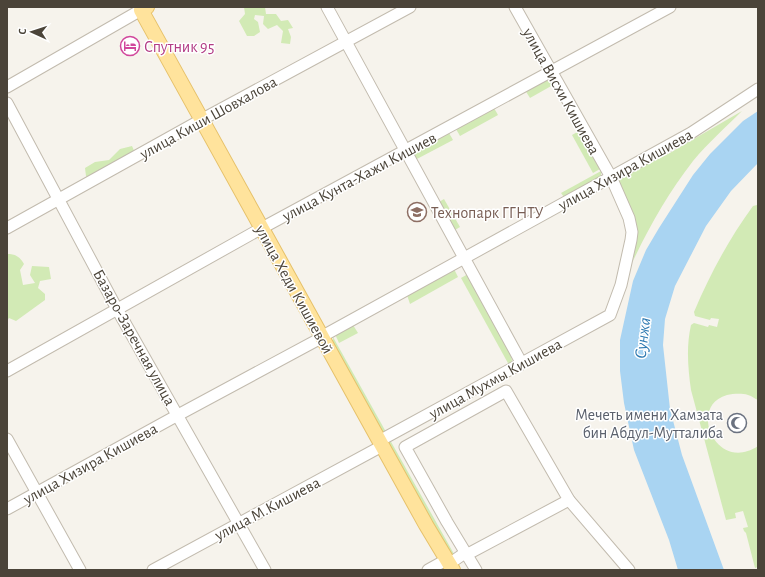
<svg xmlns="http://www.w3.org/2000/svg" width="765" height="577" viewBox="0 0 765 577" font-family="'Alegreya Sans',sans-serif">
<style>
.green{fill:#d2eab5}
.water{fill:#a9d4f2}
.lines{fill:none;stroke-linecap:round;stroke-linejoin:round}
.minor-casing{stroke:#c2bbae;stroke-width:13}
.major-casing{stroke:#e6c16a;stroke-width:16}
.minor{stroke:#fff;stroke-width:11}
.major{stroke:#ffe39c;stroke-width:14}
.labels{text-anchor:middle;stroke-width:3;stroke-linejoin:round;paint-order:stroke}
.hotel-label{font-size:16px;fill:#b23c85;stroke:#fff;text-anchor:start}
.street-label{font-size:16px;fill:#4b4439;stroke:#fff}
.education-label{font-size:16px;fill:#785e54;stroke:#fff;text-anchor:start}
.worship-label{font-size:16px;fill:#5b616d;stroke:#fff;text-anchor:end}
.water-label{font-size:17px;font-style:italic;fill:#2e7ab2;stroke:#fff}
</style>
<rect width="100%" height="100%" fill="#f6f3ec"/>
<g class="green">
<path d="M244,7h21l1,7h10l5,7 7,-1 5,8 -5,1 3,8 -1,7 -9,-1 2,-12 -6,-6 -9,4 -5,-5 1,-8 -9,-1 -1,4 4,3 2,10 -6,4h-7l-8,-15 6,-7z"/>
<path d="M545,80l6,2 2,3 -23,13 -5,-8z"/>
<path d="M494,108l4,7 -38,21 -4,-7z"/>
<path d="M742,111c-16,16 -34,32 -49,50 -24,31 -43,64 -60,100l4,-27 -19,-52 4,-6 46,-22z"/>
<path d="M579,131l21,38 -7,4 -21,-38z"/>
<path d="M449,133l4,7 -38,20v-6l4,-4z"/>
<path d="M132,146l4,9 -46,25 -4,-4 -1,-8 10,-6 14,-2 11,-11z"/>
<path d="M601,171v5l-37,21 -3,-4z"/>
<path d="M444,199l16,28 -5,3 -16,-28z"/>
<path d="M757,205l1,195c-3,-1 -6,-4 -10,-5 -7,-2 -15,-1 -21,0 -40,11 -11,79 31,51v121l-3,1 -9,-35 -2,-2 -1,-3 5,-1 -5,-16 -8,2 1,5 -10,2 -35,-130c-3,-22 -5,-43 0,-65l3,-2 14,4 1,-2 8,2 2,-8 -8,-1 -1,2 -15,-4 -1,-4c16,-38 35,-73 59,-106z"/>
<path d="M7,254c9,0 13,3 17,10l-4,6 3,15 12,-2 -5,-8 2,-9 17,1 2,12 -11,2 -2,7 7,6v6l-29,21 -7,-3 -2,3z"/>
<path d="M454,269l4,8 -48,27 -3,-9z"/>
<path d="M468,274l43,80 1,7 -3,4 -48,-87z"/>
<path d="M353,325l5,8 -19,10 -4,-9z"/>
<path d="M333,337l53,95h-4l-49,-87z"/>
<path d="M390,440l64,114h-3l-13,-21 -49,-89z"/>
</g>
<path class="water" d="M758,111v52l-27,28 -25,35 -31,60 -10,33 -2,26 7,64 12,46 42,115h-46l-9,-30 -35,-90 -10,-47 -4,-32v-31l13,-59 13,-31 13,-22 34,-53 17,-21 33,-33z"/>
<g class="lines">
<g class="minor-casing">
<g id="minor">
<path d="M327,7l195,357"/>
<path d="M7,87l134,-77 -2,-3"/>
<path d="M7,103l110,206 148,261"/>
<path d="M7,228l194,-108 209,-113"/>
<path d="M321,337l370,-204 67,-44"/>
<path d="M7,371l255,-143 408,-221"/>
<path d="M7,439l73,131"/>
<path d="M379,441l231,-126 11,-30 10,-45 1,-8 -3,-14 -18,-41 -96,-170"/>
<path d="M7,509l171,-94 143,-77"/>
<path d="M449,564l13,-9h4l103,-55"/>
<path d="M153,570l229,-124"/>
<path d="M428,570l18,-10"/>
<path d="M476,570l-29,-48 -42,-75 101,-56 63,109 60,70"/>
</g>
</g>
<g class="major-casing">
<path id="major" d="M147,7l-6,3 285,515 27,45"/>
</g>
<use href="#minor" class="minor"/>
<use href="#major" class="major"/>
</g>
<defs>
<g id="hotel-ring" transform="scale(1)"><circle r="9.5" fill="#fff" stroke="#d1479c" stroke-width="1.5"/><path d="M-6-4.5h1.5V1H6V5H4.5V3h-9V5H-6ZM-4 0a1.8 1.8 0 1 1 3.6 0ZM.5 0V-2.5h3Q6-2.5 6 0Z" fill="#d1479c"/></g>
<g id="university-ring" transform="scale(1)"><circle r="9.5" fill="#fff" stroke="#8d6e63" stroke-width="1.5"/><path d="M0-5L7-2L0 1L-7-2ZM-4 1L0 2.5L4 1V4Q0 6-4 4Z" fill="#8d6e63"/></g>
<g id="mosque-ring" transform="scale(1)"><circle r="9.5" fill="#fff" stroke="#6b7280" stroke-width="1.5"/><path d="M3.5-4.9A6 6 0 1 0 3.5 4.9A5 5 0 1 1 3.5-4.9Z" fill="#6b7280"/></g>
</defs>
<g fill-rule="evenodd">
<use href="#hotel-ring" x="130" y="46"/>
<use href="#university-ring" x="417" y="212"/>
<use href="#mosque-ring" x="737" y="423"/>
</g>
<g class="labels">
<g class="hotel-label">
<text x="144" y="52">Спутник 95</text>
</g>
<g class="street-label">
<text transform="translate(562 91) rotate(61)" y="6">улица Висхи Кишиева</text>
<text transform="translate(208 117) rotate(-29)" y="6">улица Киши Шовхалова</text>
<text transform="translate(625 169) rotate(-29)" y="6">улица Хизира Кишиева</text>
<text transform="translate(359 176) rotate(-28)" y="6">улица Кунта-Хажи Кишиев</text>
<text transform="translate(295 289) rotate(61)" y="6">улица Хеди Кишиевой</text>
<text transform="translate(135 337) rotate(61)" y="6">Базаро-Заречная улица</text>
<text transform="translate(495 378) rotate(-29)" y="6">улица Мухмы Кишиева</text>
<text transform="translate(90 463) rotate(-29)" y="6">улица Хизира Кишиева</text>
<text transform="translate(267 508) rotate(-28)" y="6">улица М.Кишиева</text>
</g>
<g class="education-label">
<text x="431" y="218">Технопарк ГГНТУ</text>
</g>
<g class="worship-label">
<text x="723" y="420">Мечеть имени Хамзата<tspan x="723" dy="18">бин Абдул-Мутталиба</tspan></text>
</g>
<g class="water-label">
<text transform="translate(642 338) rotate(-83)" y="6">Сунжа</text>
</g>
</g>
<rect width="765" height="577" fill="none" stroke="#4b4439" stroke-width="16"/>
<g transform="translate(32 32) rotate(273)" stroke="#ffffff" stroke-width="3" paint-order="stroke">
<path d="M0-3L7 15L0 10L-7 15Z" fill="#4b4439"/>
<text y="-6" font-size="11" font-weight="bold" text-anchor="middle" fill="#4b4439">С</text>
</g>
</svg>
